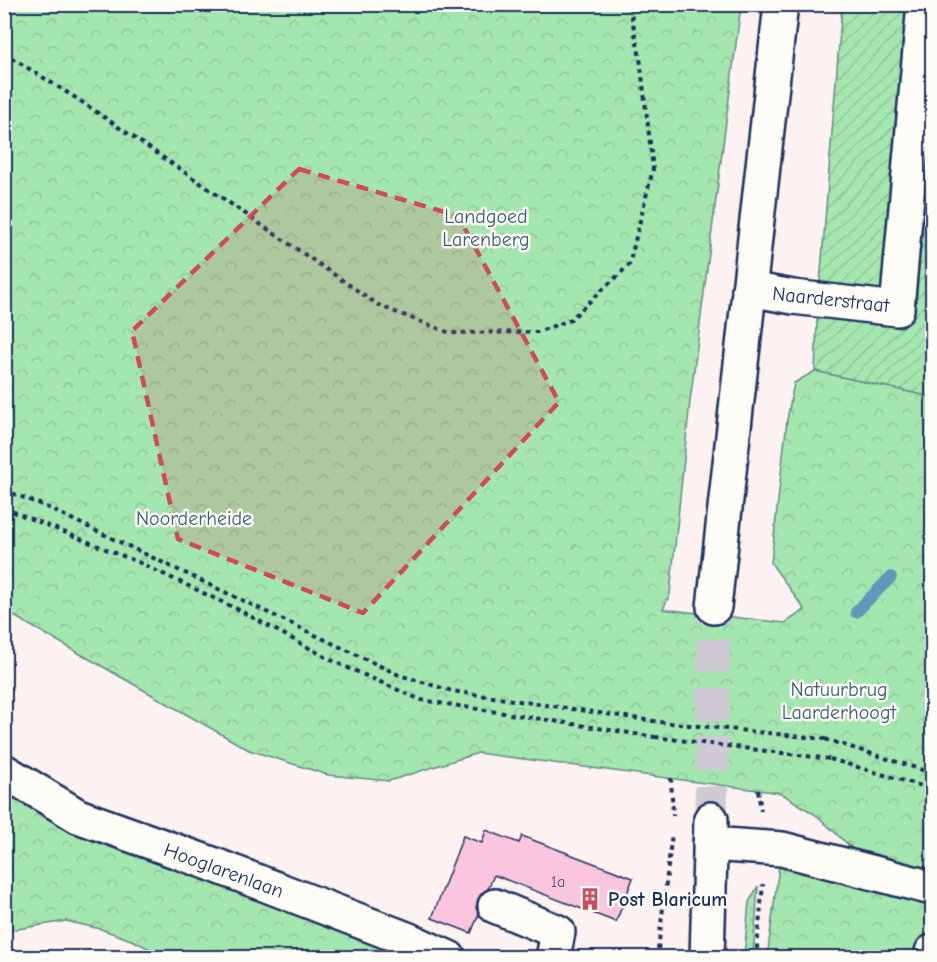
<svg xmlns="http://www.w3.org/2000/svg" width="937" height="962" viewBox="0 0 937 962" font-family="'Comic Neue',sans-serif">
<style>
.grass{fill:url(#grass-dots);stroke:#608a86;stroke-width:1.5}
.forest{fill:url(#forest-crowns);stroke:#608a86;stroke-width:1.5}
.garden{fill:url(#garden-furrows);stroke:#608a86;stroke-width:1.5}
.lines{fill:none;stroke-linecap:round;stroke-linejoin:round}
.stream{stroke:#6497b9;stroke-width:12}
.building{fill:#fcc5de;stroke:#1b2f5e;stroke-width:1.5}
.minor-tunnel{stroke:#d0cad4;stroke-width:33;stroke-dasharray:33 16;stroke-linecap:butt}
.minor-casing{stroke:#1b2f5e;stroke-width:38}
.path{stroke:#1b2f5e;stroke-width:4;stroke-dasharray:4.5 4.5;stroke-linecap:butt}
.minor{stroke:#fdfcf7;stroke-width:33}
.path-bridge{stroke:#1b2f5e;stroke-width:4;stroke-dasharray:4.5 4.5;stroke-linecap:butt}
.marked{fill:#d1495b;fill-opacity:0.2;stroke:#d1495b;stroke-width:4.5;stroke-dasharray:12 8;stroke-linejoin:round}
.labels{text-anchor:middle;stroke-width:5;stroke-linejoin:round;paint-order:stroke}
.number-label{font-size:16px;fill:#53547e}
.park-label{font-size:20px;fill:#3d5d72;stroke:#fdfcf7}
.street-label{font-size:20px;fill:#1b2f5e;stroke:#fdfcf7}
.poi-label{font-size:20px;font-weight:bold;fill:#1b2f5e;stroke:#fdfcf7;text-anchor:start}
</style>
<defs>
<pattern id="grass-dots" width="8" height="8" patternUnits="userSpaceOnUse" patternTransform="scale(1.5)"><rect width="8" height="8" fill="#a4e6af"/><path d="M2 2h.1M6 6h.1" fill="none" stroke="#8dc699" stroke-width="1.8" stroke-linecap="round"/></pattern>
<pattern id="forest-crowns" width="20" height="18" patternUnits="userSpaceOnUse" patternTransform="scale(1.5)"><rect width="20" height="18" fill="#a4e6af"/><path d="M2 6a3 3 0 1 1 6 0M12 15a3 3 0 1 1 6 0" fill="none" stroke="#8dc699"/></pattern>
<pattern id="garden-furrows" width="10" height="10" patternUnits="userSpaceOnUse" patternTransform="scale(1.5)"><rect width="10" height="10" fill="#a4e6af"/><path d="M-1 1l2-2M0 10L10 0M9 11l2-2" fill="none" stroke="#8dc699"/></pattern>
</defs>
<rect width="100%" height="100%" fill="#fdf1f2"/>
<filter id="ink" filterUnits="userSpaceOnUse"><feTurbulence type="fractalNoise" baseFrequency=".0167" numOctaves="2"/><feDisplacementMap in="SourceGraphic" scale="12" xChannelSelector="R" yChannelSelector="G"/><feConvolveMatrix kernelMatrix="1 2 1 2 8 2 1 2 1" color-interpolation-filters="sRGB"/></filter>
<g filter="url(#ink)">
<path class="grass" d="M758,886l-5,71h-9l5,-55z"/>
<g class="forest">
<path d="M4,5h737l-51,396 -20,193 -7,15 122,14 20,-13 -34,-47 16,-143 7,-37 21,-12 117,26v485l-65,-20 -51,-47 -35,-22 -303,-40 -89,28 -61,-6 -79,-25 -244,-139z"/>
<path d="M4,796l402,161h-240l-32,-16 -33,-12 -35,-8 -61,10z"/>
<path d="M780,858l152,36v43l-9,20 -156,1z"/>
</g>
<path class="garden" d="M842,5h90v392l-117,-26 2,-49z"/>
<g class="lines">
<path class="stream" d="M856,612l35,-35"/>
</g>
<path class="building" d="M486,830l33,13 3,-7 111,42 -17,44 -122,-47 -6,14 -5,3 -5,7 -2,9 3,6 -8,19 -39,-15 31,-82 19,7z"/>
<g class="lines">
<path class="minor-tunnel" d="M711,819l3,-212"/>
<g class="minor-casing">
<g id="minor">
<path d="M749,289l44,8 104,12 27,-305"/>
<path d="M714,607l67,-603"/>
<path d="M4,771l74,45 134,48 197,76 40,18"/>
<path d="M710,844l72,5 150,39"/>
<path d="M495,906l63,26 -5,26"/>
<path d="M707,958l4,-139"/>
<path d="M931,958l1,-6"/>
</g>
</g>
<g class="path">
<path d="M4,53l75,47 301,206 70,27 87,-1 33,-12 59,-55 24,-96 -13,-111 -11,-54"/>
<path d="M4,490l38,15 357,170 53,16 208,31"/>
<path d="M4,508l134,54 99,47 98,53 86,38 234,37"/>
<path d="M825,739l107,34"/>
<path d="M830,759l102,30"/>
<path d="M671,778l2,38"/>
<path d="M758,790l3,21"/>
<path d="M657,958l15,-125"/>
<path d="M756,958l7,-74"/>
</g>
<use href="#minor" class="minor"/>
<g class="path-bridge">
<path d="M660,722l165,17"/>
<path d="M655,737l175,22"/>
</g>
</g>
</g>
<path class="marked" d="M299,169l159,47 101,186 -196,211 -185,-74 -46,-208z"/>
<defs>
<g id="building-bare" transform="scale(1.8)"><path d="M-4-6H4V6H1V3H-1V6H-4ZM-2.5-4.3h1.7v1.8h-1.7ZM.8-4.3h1.7v1.8H.8ZM-2.5-1h1.7V.8h-1.7ZM.8-1h1.7V.8H.8Z" fill="#d1495b" stroke="#fdfcf7" stroke-width="2.5" paint-order="stroke"/></g>
</defs>
<g fill-rule="evenodd">
<use href="#building-bare" x="590" y="899"/>
</g>
<g class="labels">
<g class="number-label">
<text x="558" y="887">1a</text>
</g>
<g class="park-label">
<text x="486" y="223">Landgoed<tspan x="486" dy="23">Larenberg</tspan></text>
<text x="194" y="525">Noorderheide</text>
<text x="839" y="696">Natuurbrug<tspan x="839" dy="23">Laarderhoogt</tspan></text>
</g>
<g class="street-label">
<text transform="translate(831 299) rotate(6)" y="7">Naarderstraat</text>
<text transform="translate(224 870) rotate(20)" y="7">Hooglarenlaan</text>
</g>
<g class="poi-label">
<text x="608" y="906">Post Blaricum</text>
</g>
</g>
<rect width="937" height="962" fill="none" stroke="#fdfcf7" stroke-width="24"/>
<rect x="12" y="12" width="913" height="938" fill="none" stroke="#1b2f5e" stroke-width="2" filter="url(#ink)"/>
</svg>
